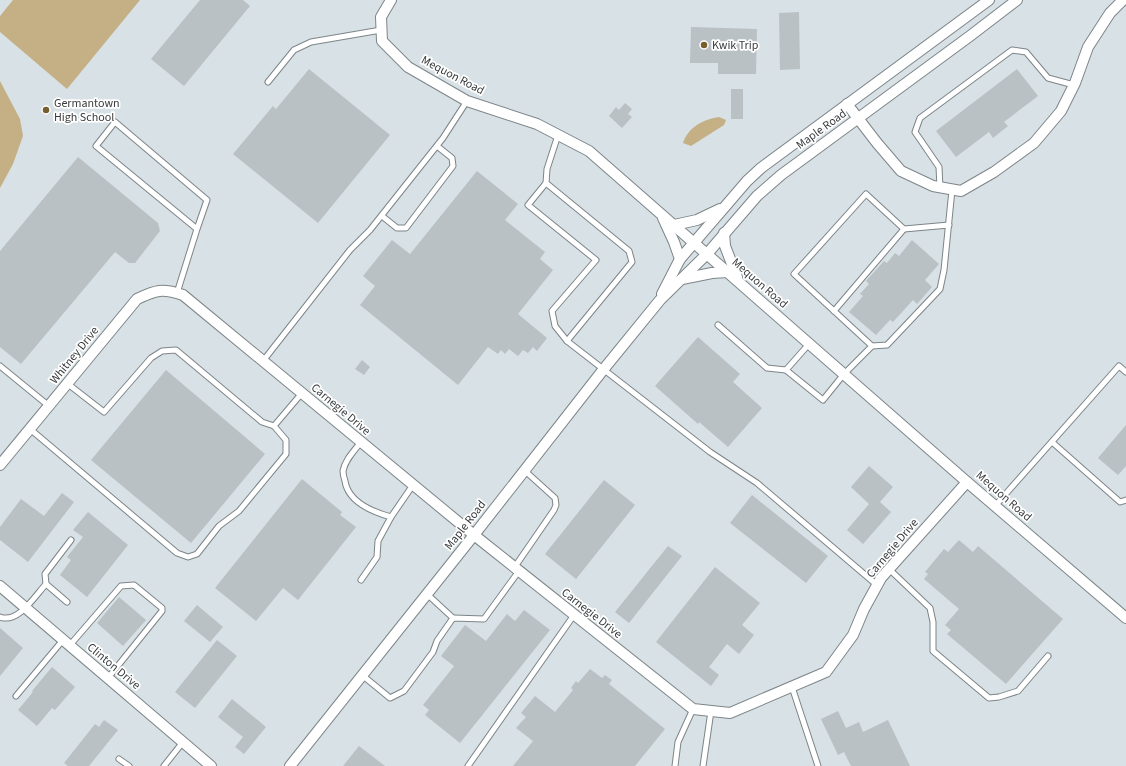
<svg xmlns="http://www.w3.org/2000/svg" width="1126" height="766" viewBox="0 0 1126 766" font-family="'Source Sans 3',sans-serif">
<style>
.green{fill:#c5b086}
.building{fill:#b9c1c5}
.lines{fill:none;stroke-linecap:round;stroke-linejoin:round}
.service-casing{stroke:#7d8588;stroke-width:7}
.minor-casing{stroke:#7d8588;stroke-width:12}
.service{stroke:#fff;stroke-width:5}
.minor{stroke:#fff;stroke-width:10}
.poi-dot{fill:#765f2f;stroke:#fff;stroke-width:1.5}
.labels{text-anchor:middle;stroke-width:3.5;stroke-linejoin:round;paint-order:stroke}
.poi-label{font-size:12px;fill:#373a3c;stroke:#fff;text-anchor:start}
.street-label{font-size:12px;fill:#373a3c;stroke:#fff}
</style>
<rect width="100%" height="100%" fill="#d8e1e5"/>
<g class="green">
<path d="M13,0h127l-73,89 -67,-57v-16z"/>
<path d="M0,81l20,38 3,17 -10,28 -13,24z"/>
<path d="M719,117l7,3 -2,5 -33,21 -8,-3c5,-16 21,-24 36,-26z"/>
</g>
<g class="building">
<path d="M200,0h43l7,6 -66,80 -33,-27z"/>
<path d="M799,12l1,57 -20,1 -1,-57z"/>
<path d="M691,27l66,2 -1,45h-38v-11h-28z"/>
<path d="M309,69l81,66 -72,88 -85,-69 40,-48 3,3z"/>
<path d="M1017,69l21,27 -34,26 4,4 -15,12 -4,-6 -33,25 -20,-26z"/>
<rect x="731" y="89" width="12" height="30"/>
<path d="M625,103l7,6 -4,5 4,3 -10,11 -13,-12 7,-9 3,3z"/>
<path d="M78,157l80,66 2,8 -25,32h-6l-14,-11 -94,112 -21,-17v-96z"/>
<path d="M477,171l41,33 -13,16 40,32 -5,7 13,11 -35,44 29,24 -10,13 -4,-4 -5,6 -5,-3 -5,6 -9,-7 -4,5 -4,-4 -3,4 -10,-7 -30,38 -98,-80 15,-19 -12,-10 29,-36 18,14z"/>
<path d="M912,240l27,24 -14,16 7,7 -15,17 -4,-4 -20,22 -3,-2 -14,15 -27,-23 14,-16 -3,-2 9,-10 -3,-3 18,-20 3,2 8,-10 4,3z"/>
<path d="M698,337l42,37 -7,8 29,26 -34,39 -29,-25 -1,2 -43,-38z"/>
<path d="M362,360l8,7 -6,8 -9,-6z"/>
<path d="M166,370l99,84 -74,89 -100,-83z"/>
<path d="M1126,425v41l-8,9 -20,-17z"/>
<path d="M869,466l24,21 -13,15 11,10 -28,32 -16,-14 22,-26 -18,-17z"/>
<path d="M302,479l40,33 -2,3 16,12 -58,73 -15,-12 -27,33 -41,-33z"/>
<path d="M604,480l31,25 -59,74 -31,-25z"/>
<path d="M62,493l12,9 -46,60 -28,-22v-13l21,-28 23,17z"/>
<path d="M752,495l76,61 -22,27 -76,-60z"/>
<path d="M88,512l40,33 -41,52 -27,-22 11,-15 -4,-3 16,-20 -10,-7z"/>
<path d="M959,540l14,12 5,-6 85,73 -57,65 -59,-50 4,-4 -6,-5 14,-16 -35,-30 4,-5 -3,-2 19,-23 4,3z"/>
<path d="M668,546l14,10 -53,67 -14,-11z"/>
<path d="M715,567l45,36 -18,22 12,10 -15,19 -12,-10 -18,23 10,8 -8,11 -55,-44z"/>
<path d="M119,597l27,23 -23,26 -26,-23z"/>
<path d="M197,605l26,22 -13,15 -26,-21z"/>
<path d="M524,610l26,20 -90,113 -35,-28 4,-5 -6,-5 31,-39 -13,-10 24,-31 21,16 21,-27 8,7z"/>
<path d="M0,628l23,20 -23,28z"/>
<path d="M217,640l20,16 -42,52 -20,-16z"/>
<path d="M52,667l23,20 -20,23 -3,-2 -15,18 -19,-16 15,-18 -1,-1z"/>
<path d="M590,669l12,9 3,-3 7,5 -3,4 56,45 -30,37h-122l20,-25 -17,-13 10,-11 -5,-4 14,-17 20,16 18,-22 -2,-2 5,-7 2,2z"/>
<path d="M232,699l34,28 -22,27 -9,-7 8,-10 -25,-20z"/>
<path d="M838,711l8,17 13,-6 4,10 25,-12 22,46h-59l-7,-14 -6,3 -17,-36z"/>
<path d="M104,720l14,10 -29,36h-21l-4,-3 31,-39 4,3z"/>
<path d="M359,746l26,20h-42z"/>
</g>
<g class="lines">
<g class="service-casing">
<g id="service">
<path d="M268,82l26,-32 17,-8 70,-12"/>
<path d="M558,135l-11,34 -1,14 83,68 3,11 -65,79"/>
<path d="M546,183l-18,22 68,55 -44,51 3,15 12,15 143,111 47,31 120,102"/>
<path d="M940,188l-1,-21 -24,-35 5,-14 92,-68 14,2 22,26 26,7"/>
<path d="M382,216l15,12h9l47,-62 -1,-8 -15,-12"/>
<path d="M177,293l20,-64 -101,-83 19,-24 92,78 -10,29"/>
<path d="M834,311l70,-82"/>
<path d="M718,325l49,43 19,2"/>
<path d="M809,344l-23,26 37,30 21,-26 28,-28 15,-1 53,-56 4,-19 8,-80"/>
<path d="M872,346l-78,-72 72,-80 38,35 45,-4"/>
<path d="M263,361l87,-111 20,-20 73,-92 24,-37"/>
<path d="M0,366l49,40"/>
<path d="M68,384l36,28 47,-54 11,-7 14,-1 86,72 12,4"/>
<path d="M30,429l147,124 11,4 9,-3 22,-28 20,-15 47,-57v-14l-12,-14 28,-33"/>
<path d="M361,442c-7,9 -16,18 -18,29 0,3 1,7 2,10 3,21 28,31 46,36"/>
<path d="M1052,442l68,60 6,-2"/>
<path d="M995,506l124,-140 7,6"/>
<path d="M514,568l40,-58 2,-5 -1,-7 -31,-28"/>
<path d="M889,569l41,39 3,14v29l56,47 10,-1 19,-6 30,-35"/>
<path d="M361,580l16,-23 1,-16 13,-24 22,-32"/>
<path d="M46,584l-1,-10 26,-34"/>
<path d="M427,594l26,24"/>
<path d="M0,617c18,7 35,-21 46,-33l21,18"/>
<path d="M70,645l51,-59 13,-1 28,23v3l-54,67"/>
<path d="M362,675l28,23 14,-7 29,-39 4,-11 16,-23 31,1 35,-48"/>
<path d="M792,687l26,79"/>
<path d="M16,696l47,-56"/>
<path d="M119,759l10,7"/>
<path d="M164,766l19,-24"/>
<path d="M468,766l106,-151"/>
<path d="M675,766l3,-24 15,-33"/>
<path d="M703,766l8,-55"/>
</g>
</g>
<g class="minor-casing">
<g id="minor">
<path d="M391,0l-10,17 1,24 26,26 59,34 70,23 52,27 378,331 159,136"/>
<path d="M847,104l30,39 24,28 32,15 28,5 33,-19 40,-29 27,-32 14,-28 13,-36 22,-34 13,-13"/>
<path d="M663,218l11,24 6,17"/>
<path d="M674,225l23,-5 23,-11"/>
<path d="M724,233l1,13 12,31"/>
<path d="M682,279l30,-6 16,-1"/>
<path d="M662,294l18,-35 67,-78 14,-13 228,-168"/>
<path d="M0,465l137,-166c19,-9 25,-11 46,-4l291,240 219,174 37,4 96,-41 27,-37 11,-26 17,-31 86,-96"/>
<path d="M0,586l211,180"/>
<path d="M290,766l184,-231 129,-165 57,-70 47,-46 50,-58 24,-21 189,-139 47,-36"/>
</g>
</g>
<use href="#service" class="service"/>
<use href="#minor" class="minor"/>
</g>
<g class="poi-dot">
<circle cx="704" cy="45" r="4"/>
<circle cx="46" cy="110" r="4"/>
</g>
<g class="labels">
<g class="poi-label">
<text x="712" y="49">Kwik Trip</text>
<text x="54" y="107">Germantown<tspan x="54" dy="14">High School</tspan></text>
</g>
<g class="street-label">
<text transform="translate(453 75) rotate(28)" y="4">Mequon Road</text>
<text transform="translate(821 129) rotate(-36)" y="4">Maple Road</text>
<text transform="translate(760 283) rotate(41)" y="4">Mequon Road</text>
<text transform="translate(74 355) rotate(-51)" y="4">Whitney Drive</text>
<text transform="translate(341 409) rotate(40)" y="4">Carnegie Drive</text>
<text transform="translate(1004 496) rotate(41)" y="4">Mequon Road</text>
<text transform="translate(465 525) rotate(-52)" y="4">Maple Road</text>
<text transform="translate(892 548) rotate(-50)" y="4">Carnegie Drive</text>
<text transform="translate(592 613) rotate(38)" y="4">Carnegie Drive</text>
<text transform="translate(114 666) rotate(40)" y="4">Clinton Drive</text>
</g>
</g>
</svg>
